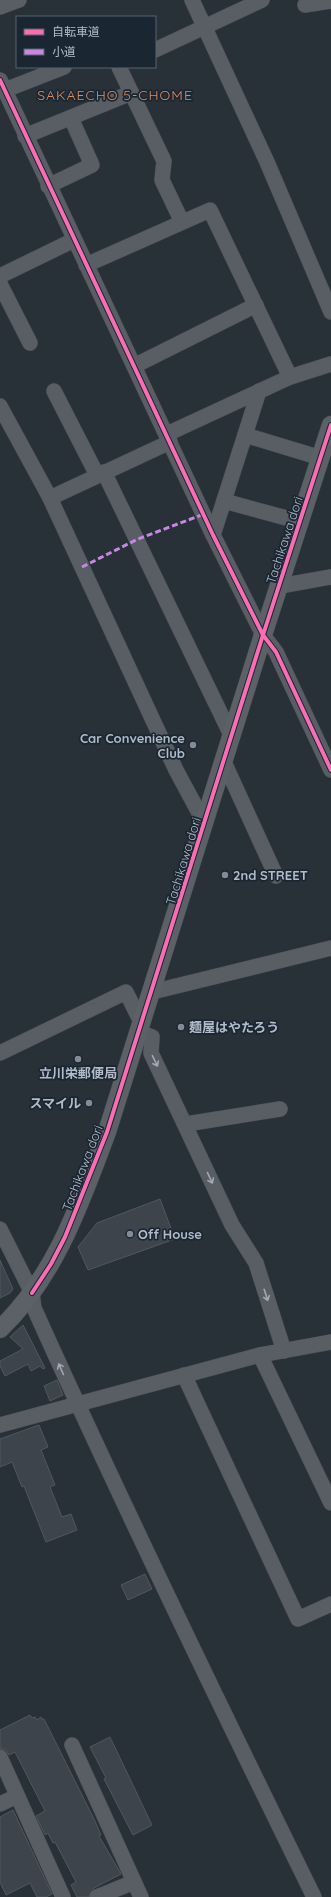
<svg xmlns="http://www.w3.org/2000/svg" width="331" height="1897" viewBox="0 0 331 1897" font-family="Quicksand,'Noto Sans JP',sans-serif">
<style>
.building{fill:#3e444b;stroke:#50575f}
.lines{fill:none;stroke-linecap:round;stroke-linejoin:round}
.minor-casing{stroke:#474c52;stroke-width:16}
.major-casing{stroke:#464c54;stroke-width:19}
.minor{stroke:#595e65;stroke-width:15}
.major{stroke:#5b6167;stroke-width:18}
.quiet{stroke:#c787e3;stroke-width:3;stroke-dasharray:6 3;stroke-linecap:butt}
.cycleway-casing{stroke:#1b2633;stroke-width:6}
.cycleway{stroke:#f96db3;stroke-width:4}
.oneway{stroke:#a0a9b5}
.poi-dot{fill:#828b96;stroke:#1b2633;stroke-width:1.5}
.labels{text-anchor:middle;stroke-width:3.5;stroke-linejoin:round;paint-order:stroke}
.street-label{font-size:13px;fill:#b2bcc9;stroke:#1b2633}
.poi-label{font-size:13px;font-weight:bold;fill:#b2bcc9;stroke:#1b2633;text-anchor:start}
.neighbourhood-label{font-size:14px;letter-spacing:1px;fill:#db8c5c;stroke:#1b2633}
</style>
<rect width="100%" height="100%" fill="#283038"/>
<g class="building">
<path d="M160,1199l15,40 -87,31 -10,-23 19,-24z"/>
<path d="M0,1260l13,29 -3,4 -10,5z"/>
<path d="M23,1325l22,43 -2,1 -3,-3 -9,5 -3,-7 -23,12 -5,-10v-5l23,-12 -13,-12z"/>
<path d="M57,1380l6,15 -13,6 -6,-15z"/>
<path d="M39,1425l9,22 -7,3 14,35 -5,2 12,30 9,-3 6,16 -31,12 -22,-56 -2,1 -10,-25 -12,5v-28z"/>
<path d="M145,1574l7,15 -24,11 -7,-15z"/>
<path d="M30,1715l2,3 3,-1 2,3 4,-3 1,2h2l50,100 7,16 -2,1 22,38 -27,14 -6,9h-11l-6,-12 5,-3 -21,-40 -2,1 -5,-10 -3,2 -9,-19 9,-5 -30,-59 -6,3 -3,-5 -6,-2v-18z"/>
<path d="M110,1737l42,88 -19,10 -29,-56 2,-1 -16,-31z"/>
<path d="M13,1810l39,84 -6,3h-9l-7,-14 -24,12 -6,-13v-65z"/>
</g>
<g class="lines">
<g class="minor-casing">
<g id="minor">
<path d="M192,0l75,162 64,150"/>
<path d="M305,5l26,-4"/>
<path d="M0,7l19,-7"/>
<path d="M155,50l107,-50"/>
<path d="M119,67l45,94 -2,19 20,42"/>
<path d="M0,80l213,455 50,100 13,17 55,118"/>
<path d="M5,90l59,-23"/>
<path d="M25,136l106,-43"/>
<path d="M48,186l44,-21 -21,-47"/>
<path d="M86,265l124,-55 80,167"/>
<path d="M0,276l74,-36"/>
<path d="M0,284l30,59"/>
<path d="M134,366l122,-61"/>
<path d="M54,391l43,84"/>
<path d="M0,406l50,92"/>
<path d="M167,434l123,-57 41,-13"/>
<path d="M245,435l76,23"/>
<path d="M170,442l-120,56 126,272 29,54"/>
<path d="M104,472l128,265"/>
<path d="M224,501l77,21"/>
<path d="M213,535l46,-144"/>
<path d="M280,586l51,-9"/>
<path d="M224,762l52,114"/>
<path d="M152,992l179,-44"/>
<path d="M139,1032l13,5 -1,16 81,172 24,38 28,88"/>
<path d="M0,1053l126,-61 16,32"/>
<path d="M186,1124l94,-15"/>
<path d="M0,1229l32,64 2,15c89,198 184,394 280,589"/>
<path d="M260,1355l71,148"/>
<path d="M184,1375l114,244 33,-15"/>
<path d="M0,1425l260,-70 71,-13"/>
<path d="M72,1745l69,152"/>
<path d="M0,1757l63,140"/>
<path d="M0,1804l17,-8"/>
<path d="M97,1897l37,-15"/>
</g>
</g>
<g class="major-casing">
<path id="major" d="M0,1329c56,-53 81,-128 107,-197l156,-497 68,-210"/>
</g>
<use href="#minor" class="minor"/>
<use href="#major" class="major"/>
<path class="quiet" d="M82,567l56,-28 66,-25"/>
<g class="cycleway-casing">
<g id="cycleway">
<path d="M0,80l213,455 50,100 13,17 55,118"/>
<path d="M32,1293l19,-29 14,-27 42,-105 156,-497 68,-210"/>
</g>
</g>
<use href="#cycleway" class="cycleway"/>
</g>
<defs><path id="oneway-shaft" d="M-6 0H5M1.5-3L5.5 0L1.5 3" fill="none" stroke-width="1.6" stroke-linecap="round" stroke-linejoin="round"/></defs>
<g class="oneway">
<use href="#oneway-shaft" transform="translate(155 1061) rotate(64)"/>
<use href="#oneway-shaft" transform="translate(210 1178) rotate(65)"/>
<use href="#oneway-shaft" transform="translate(266 1295) rotate(72)"/>
<use href="#oneway-shaft" transform="translate(61 1369) rotate(-114)"/>
</g>
<g class="poi-dot">
<circle cx="193" cy="745" r="4"/>
<circle cx="225" cy="875" r="4"/>
<circle cx="181" cy="1027" r="4"/>
<circle cx="78" cy="1059" r="4"/>
<circle cx="89" cy="1103" r="4"/>
<circle cx="130" cy="1234" r="4"/>
</g>
<g class="labels">
<g class="street-label">
<text transform="translate(284 540) rotate(-72)" y="5">Tachikawa dori</text>
<text transform="translate(183 861) rotate(-73)" y="5">Tachikawa dori</text>
<text transform="translate(82 1168) rotate(-69)" y="5">Tachikawa dori</text>
</g>
<g class="poi-label">
<text x="185" y="743" text-anchor="end">Car Convenience<tspan x="185" dy="15">Club</tspan></text>
<text x="233" y="880">2nd STREET</text>
<text x="189" y="1032">麺屋はやたろう</text>
<text x="78" y="1078" text-anchor="middle">立川栄郵便局</text>
<text x="81" y="1108" text-anchor="end">スマイル</text>
<text x="138" y="1239">Off House</text>
</g>
<g class="neighbourhood-label">
<text x="115" y="100">SAKAECHO 5-CHOME</text>
</g>
</g>
<rect x="16" y="16" width="140" height="52" fill="#1b2633" stroke="#57626f"/>
<rect x="24" y="29" width="20" height="6" fill="#f96db3" stroke="#57626f"/>
<text x="52" y="36" font-size="12" fill="#b2bcc9">自転車道</text>
<rect x="24" y="49" width="20" height="6" fill="#c787e3" stroke="#57626f"/>
<text x="52" y="56" font-size="12" fill="#b2bcc9">小道</text>
</svg>
